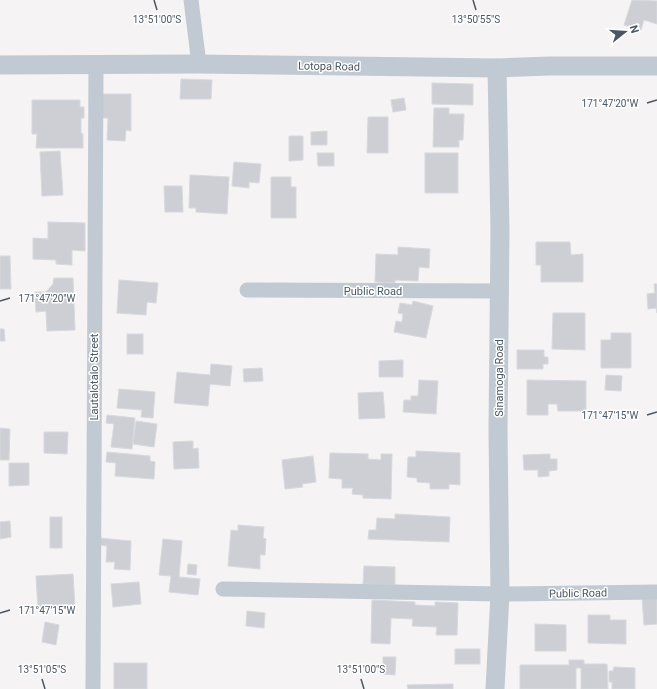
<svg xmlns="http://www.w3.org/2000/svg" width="657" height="689" viewBox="0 0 657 689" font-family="Roboto,sans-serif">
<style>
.building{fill:#cdcfd5;stroke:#d7d9de}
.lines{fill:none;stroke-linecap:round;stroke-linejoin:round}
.minor{stroke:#c1cad2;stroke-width:15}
.tertiary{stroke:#c1cad2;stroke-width:19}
.ticks{fill:none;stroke:#4a5661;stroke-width:1.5}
.labels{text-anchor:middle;stroke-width:3;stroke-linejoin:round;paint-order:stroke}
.street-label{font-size:11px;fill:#4a5661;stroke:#fff}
.ticks-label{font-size:10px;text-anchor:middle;fill:#4a5661;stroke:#fff;stroke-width:3;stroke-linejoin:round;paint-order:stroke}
</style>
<rect width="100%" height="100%" fill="#f5f3f3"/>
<g class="building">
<path d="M632,0l25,1v23l-13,-4 -3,10 -17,-5z"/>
<path d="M181,79l31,1 -1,19h-31z"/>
<path d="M432,83l41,1v21l-41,-1z"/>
<path d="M99,94h32v37l-5,-1 -1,11 -18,-1 1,-22h-9z"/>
<path d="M404,98l2,12 -13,2 -2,-12z"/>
<path d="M32,100h48v7h4v11h-3v15l2,1v14h-47l1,-14h-5z"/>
<path d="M434,108h15v6h15l-1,26h-4v7h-26z"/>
<path d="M368,117h20v36h-21z"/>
<path d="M327,131v14h-16v-13z"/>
<path d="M289,136h14v24l-14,1z"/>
<path d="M60,151l3,44 -21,1 -2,-44z"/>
<path d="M317,153h17v13h-16z"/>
<rect x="425" y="153" width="33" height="40"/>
<path d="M234,162l27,2 -2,19 -10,-1v6l-17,-2z"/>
<path d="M190,175l39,2 -2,37 -31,-2v-4h-7z"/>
<path d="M271,177h20v10h5v31h-25z"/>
<path d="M164,186h18l1,26h-18z"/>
<path d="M48,222l37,1v28l-13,-1v15l-16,-1v-4l-23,-1v-21l15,1z"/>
<path d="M536,242h34l1,13 12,-1v28h-42v-17h-5z"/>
<path d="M398,247l32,2 -1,19 -10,-1 -1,14 -23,-1v3l-20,-1 1,-28 22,1z"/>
<path d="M0,256h10l1,33h-11z"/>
<path d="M54,278h19l2,52 -28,1 -1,-20 -10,1 -1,-20h11l7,-8z"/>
<path d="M119,280l39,3 -2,20 -9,-1 -1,13 -29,-2z"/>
<path d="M654,284h3v29l-1,-5 -8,1 -1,-15 8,-1z"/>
<path d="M413,301l20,5 -7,32 -32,-6 2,-11 6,1 1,-8 -5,-1 2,-10 12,2z"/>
<path d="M553,313h32v37l-33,-1z"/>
<path d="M0,329h4l1,12h-5z"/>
<path d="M611,333h20v35h-30v-28h10z"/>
<rect x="127" y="334" width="16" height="20"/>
<path d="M517,350h27v7h4v7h-5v5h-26z"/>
<path d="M403,360v17h-24v-16z"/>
<path d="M211,364l21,2 -2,20 -20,-2 -2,22 -34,-3 3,-31 33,3z"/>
<path d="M262,368l1,13 -19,1 -1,-13z"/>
<path d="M606,375l16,1 -1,15 -16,-1z"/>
<path d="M419,380l19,1 -2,33 -33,-2 1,-12h7v-4h7z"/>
<path d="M527,380l59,1v30h-28l-1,-7h-9v11h-21z"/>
<path d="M119,389l36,3 -2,26 -12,-1 1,-7 -25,-2z"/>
<path d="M383,392l2,26 -26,1 -1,-26z"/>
<path d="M107,415l28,3 -3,31 -21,-2 3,-23 -8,-1z"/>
<path d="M136,421l21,3 -3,23 -21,-3z"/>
<path d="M0,428l10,1 -1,31h-9z"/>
<path d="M44,432h24l-1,22 -23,-1z"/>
<path d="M193,441v8l5,-1 1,20 -25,1 -1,-27z"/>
<path d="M416,451l44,2v32l-11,-1v5h-19v-6l-13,-1v-4l-10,-1 1,-20h8z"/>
<path d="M107,452l43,4v5l5,1 -1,17 -39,-3 1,-13 -10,-1z"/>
<path d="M330,453l38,1v5l13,1v-6h11l-1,45 -28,-1v-3l-11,-1 1,-6h-11v-9l-13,-1z"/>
<path d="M550,454v5h7v11l-8,1v5l-11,1v-7h-14l-1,-15z"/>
<path d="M313,456l3,26 -14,2 1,3 -18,2 -3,-29z"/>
<path d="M9,463h20v22l-20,1z"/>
<path d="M395,514l55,3 -1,25 -81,-3 1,-9h7l1,-12 18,1z"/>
<rect x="50" y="517" width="12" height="31"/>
<path d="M10,521l1,16 -11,2v-17z"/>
<path d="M238,525l26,2 -1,11 3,1 -1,16h-5v14l-32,-3 3,-36 7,1z"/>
<path d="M99,538l32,3 -1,29 -16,-1 1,-7h-9l1,-16 -8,-1z"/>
<path d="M163,539l19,2 -3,36 21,2 -2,16 -29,-3 2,-16 -12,-1z"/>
<path d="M188,564l9,1 -1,10 -9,-1z"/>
<path d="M364,566l31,1v18l-32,-1z"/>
<path d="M73,574l2,33 -37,2 -2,-33z"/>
<path d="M139,582l2,22 -28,3 -2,-23z"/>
<path d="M657,597v27l-13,1 -2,-27z"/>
<path d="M372,600l43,2v3l20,1v-4l23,1 -1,32h-21l1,-8 -25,-1 1,-7 -22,-1 -1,26 -19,-1z"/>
<path d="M247,611l18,2 -1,15 -18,-2z"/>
<path d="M588,615h22v5h16v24l-38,-1z"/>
<path d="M45,622l14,3 -3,20 -14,-3z"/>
<path d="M535,624l31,1v26h-31z"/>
<rect x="455" y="649" width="25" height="15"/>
<path d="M383,657h13l-1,18 -12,-1z"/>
<path d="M569,660h15v4h23l1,25h-27v-21h-5v21h-56v-24h49z"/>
<rect x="114" y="663" width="33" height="26"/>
<path d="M614,667l21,1v21h-23v-7h-3v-11h4z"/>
<path d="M453,684v5h-45l-1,-4z"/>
</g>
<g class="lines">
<g class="minor">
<path d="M191,0l8,64"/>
<path d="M247,290l252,1"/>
<path d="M223,589l277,5 157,-2"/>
<path d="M93,689l3,-624"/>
</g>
<g class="tertiary">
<path d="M0,65l199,-1 298,4 53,-2h107"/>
<path d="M495,689l5,-95 -2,-163 2,-200 -3,-163"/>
</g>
</g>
<path class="ticks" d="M154,0l3,10M473,0l3,10M647,103l10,-3M0,301l10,-3M647,415l10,-3M0,613l10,-3M42,679l3,10M361,679l3,10"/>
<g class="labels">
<g class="street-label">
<text transform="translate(329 66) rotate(1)" y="4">Lotopa Road</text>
<text x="373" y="295">Public Road</text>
<text transform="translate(94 377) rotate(-90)" y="4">Lautalotalo Street</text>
<text transform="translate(499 378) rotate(-90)" y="4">Sinamoga Road</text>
<text transform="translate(578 593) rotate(-1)" y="4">Public Road</text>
</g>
</g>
<g class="ticks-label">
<text x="157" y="23">13°51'00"S</text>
<text x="476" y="23">13°50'55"S</text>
<text x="610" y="107">171°47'20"W</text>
<text x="47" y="302">171°47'20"W</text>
<text x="610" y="419">171°47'15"W</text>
<text x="47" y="614">171°47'15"W</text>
<text x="42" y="673">13°51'05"S</text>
<text x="361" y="673">13°51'00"S</text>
</g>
<g transform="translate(625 32) rotate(73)" stroke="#ffffff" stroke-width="3" paint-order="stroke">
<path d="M0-3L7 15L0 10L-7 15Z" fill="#4a5661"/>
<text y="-6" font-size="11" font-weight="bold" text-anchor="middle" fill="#4a5661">N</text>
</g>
</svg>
